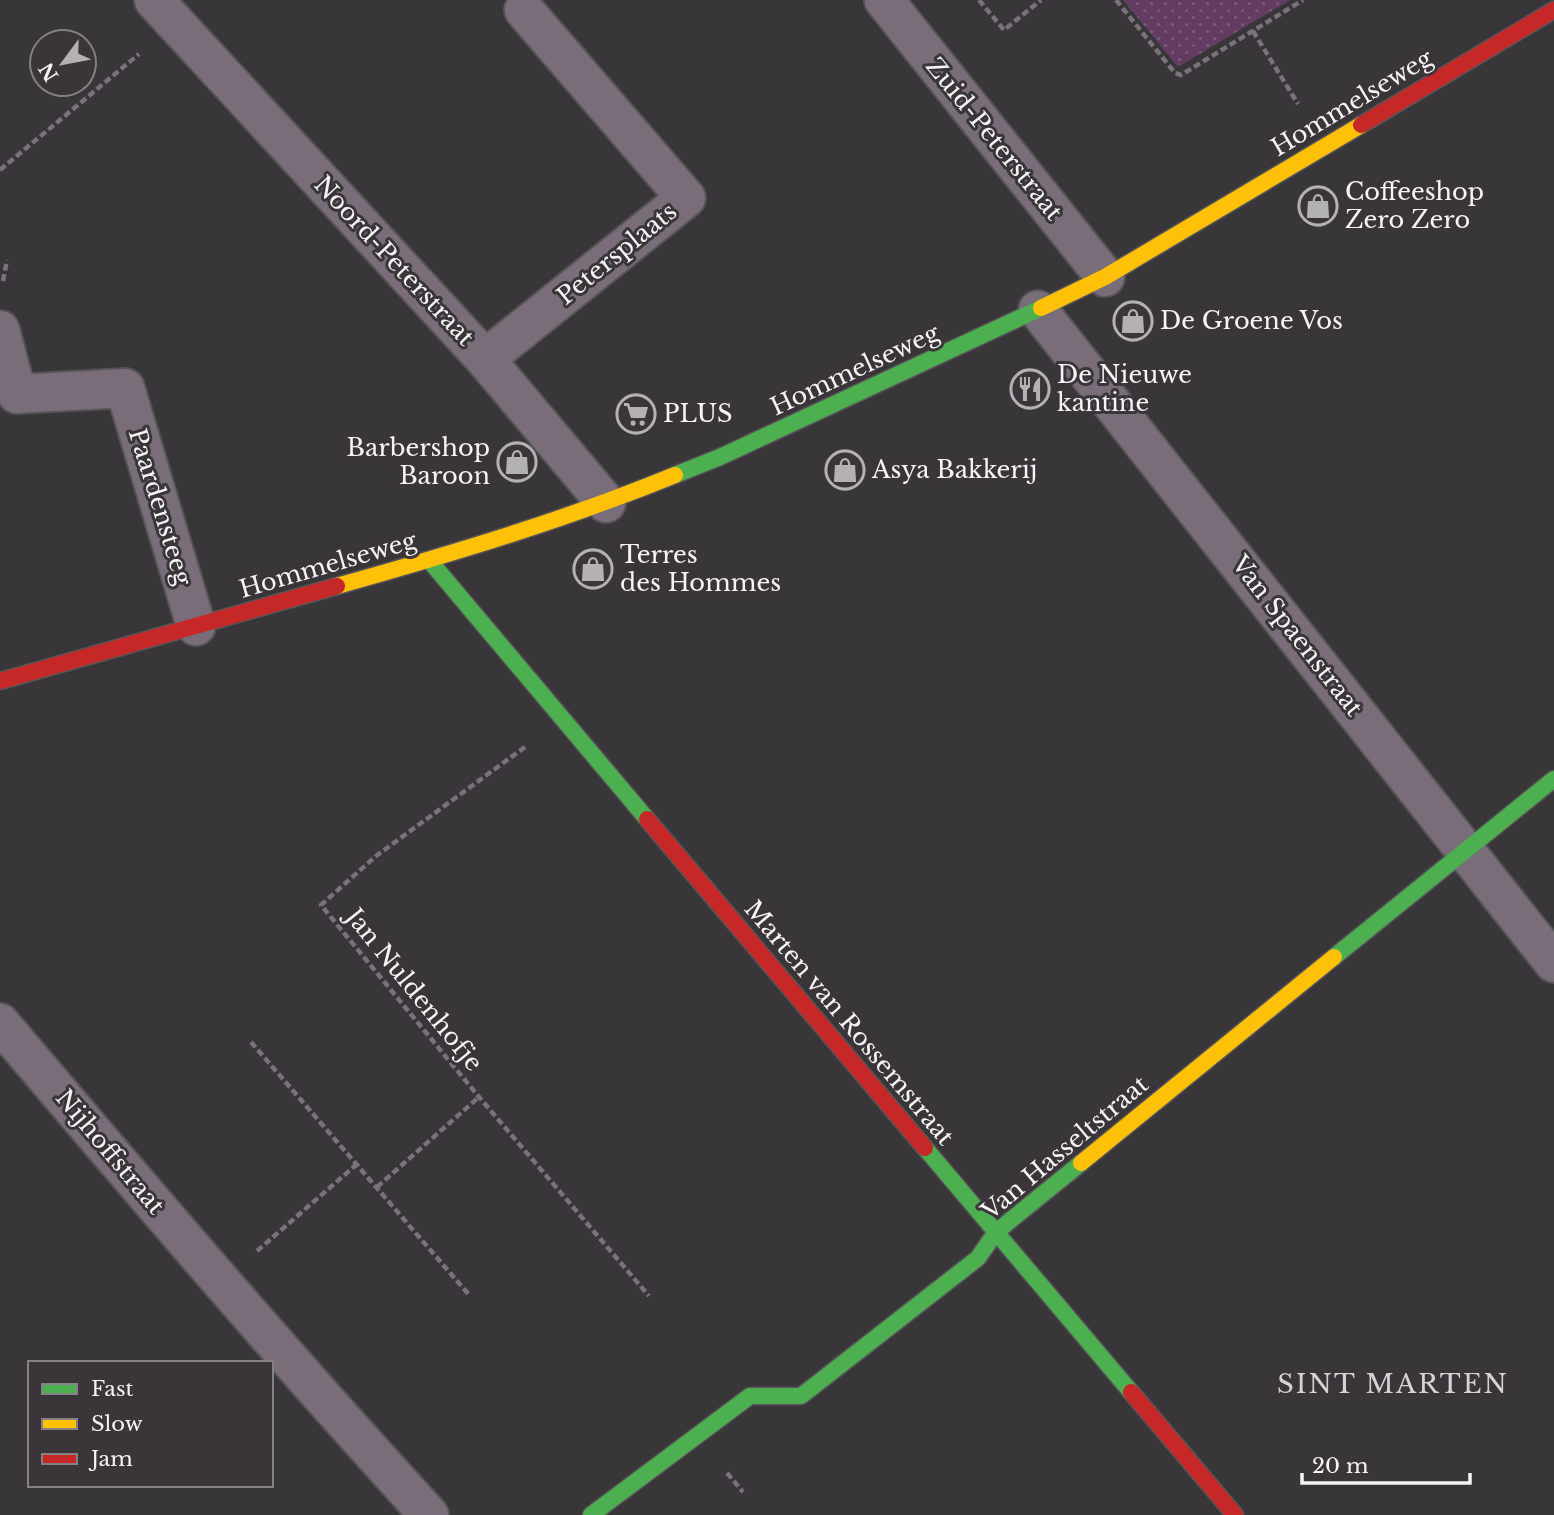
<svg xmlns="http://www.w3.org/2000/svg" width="1554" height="1515" viewBox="0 0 1554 1515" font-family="'Libre Baskerville',serif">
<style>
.grass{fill:url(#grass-dots)}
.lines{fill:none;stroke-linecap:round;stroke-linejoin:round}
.street-casing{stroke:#565456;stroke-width:42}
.fast-casing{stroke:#565456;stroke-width:19}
.slow-casing{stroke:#565456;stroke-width:19}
.jam-casing{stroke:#565456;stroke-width:19}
.path{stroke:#7a727a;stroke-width:4.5;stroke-dasharray:7 3.5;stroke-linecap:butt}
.street{stroke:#796d79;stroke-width:38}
.fast{stroke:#4caf50;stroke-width:16}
.slow{stroke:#ffc107;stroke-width:16}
.jam{stroke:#c62828;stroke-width:16}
.labels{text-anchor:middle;stroke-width:6;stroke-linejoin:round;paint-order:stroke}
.street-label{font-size:24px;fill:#f5f3f5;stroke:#393539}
.poi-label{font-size:24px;fill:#f5f3f5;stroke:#393539;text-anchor:start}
.neighbourhood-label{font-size:26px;letter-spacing:2px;fill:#d6d1d5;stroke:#393539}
</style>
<defs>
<pattern id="grass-dots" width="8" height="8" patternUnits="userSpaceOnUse" patternTransform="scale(1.75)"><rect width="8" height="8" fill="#633c61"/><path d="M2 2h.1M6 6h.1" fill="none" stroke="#7a5978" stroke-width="1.8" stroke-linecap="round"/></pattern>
</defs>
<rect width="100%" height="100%" fill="#383638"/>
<path class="grass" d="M1123,0h167l-112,67z"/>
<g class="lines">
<g class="street-casing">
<g id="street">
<path d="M154,0l331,359 121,144"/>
<path d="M884,0l221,277"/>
<path d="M1038,310l516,653"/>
<path d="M0,330l17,64 108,-6 71,238"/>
<path d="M485,359l201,-161 -162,-188"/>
<path d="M0,1023c141,166 282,332 429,492"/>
</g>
</g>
<g class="fast-casing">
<g id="fast">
<path d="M675,475l45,-18 321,-149"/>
<path d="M429,560l218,259"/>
<path d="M1334,957l220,-178"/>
<path d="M925,1148l206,244"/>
<path d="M591,1515l159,-119h51l177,-138 18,-26 85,-69"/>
</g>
</g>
<g class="slow-casing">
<g id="slow">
<path d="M1041,308l64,-31 256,-152"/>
<path d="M337,586c114,-32 228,-66 338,-111"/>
<path d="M1081,1163l253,-206"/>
</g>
</g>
<g class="jam-casing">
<g id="jam">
<path d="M1361,125l193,-115"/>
<path d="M0,681l337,-95"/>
<path d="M647,819l278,329"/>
<path d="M1131,1392l104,123"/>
</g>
</g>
<g class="path">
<path d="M979,0l25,30 37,-30"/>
<path d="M1116,0l59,73 6,2 122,-75"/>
<path d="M1253,31l45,73"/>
<path d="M0,170l139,-116"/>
<path d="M3,281l4,-21"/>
<path d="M525,747l-149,109 -55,49 158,192 170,199"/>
<path d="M251,1042l219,254"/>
<path d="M377,1187l102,-90"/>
<path d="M257,1251l100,-87"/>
<path d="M727,1473l16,19"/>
</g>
<use href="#street" class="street"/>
<use href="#fast" class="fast"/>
<use href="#slow" class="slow"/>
<use href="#jam" class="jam"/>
</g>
<defs>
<g id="shop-ring" transform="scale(2.0125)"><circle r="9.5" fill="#393539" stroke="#b3b1b3" stroke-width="1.5"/><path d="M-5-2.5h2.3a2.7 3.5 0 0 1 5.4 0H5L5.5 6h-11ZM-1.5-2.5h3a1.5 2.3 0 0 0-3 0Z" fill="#b3b1b3"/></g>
<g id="restaurant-ring" transform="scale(2.0125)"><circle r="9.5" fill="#393539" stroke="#b3b1b3" stroke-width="1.5"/><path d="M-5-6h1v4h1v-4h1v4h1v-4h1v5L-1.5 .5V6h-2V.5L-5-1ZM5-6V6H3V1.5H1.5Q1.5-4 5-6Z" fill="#b3b1b3"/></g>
<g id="supermarket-ring" transform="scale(2.0125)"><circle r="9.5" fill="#393539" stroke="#b3b1b3" stroke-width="1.5"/><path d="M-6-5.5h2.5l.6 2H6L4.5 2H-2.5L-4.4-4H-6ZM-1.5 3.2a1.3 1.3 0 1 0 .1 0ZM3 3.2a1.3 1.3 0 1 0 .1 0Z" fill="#b3b1b3"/></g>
</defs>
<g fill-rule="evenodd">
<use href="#shop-ring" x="1318" y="206"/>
<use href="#shop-ring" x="1133" y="321"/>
<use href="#restaurant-ring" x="1030" y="389"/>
<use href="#supermarket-ring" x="636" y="414"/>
<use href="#shop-ring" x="517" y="462"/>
<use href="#shop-ring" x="845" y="470"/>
<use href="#shop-ring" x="593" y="569"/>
</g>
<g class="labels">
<g class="street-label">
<text transform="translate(1352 103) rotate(-31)" y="8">Hommelseweg</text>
<text transform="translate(994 139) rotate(51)" y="8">Zuid-Peterstraat</text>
<text transform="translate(617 254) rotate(-39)" y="8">Petersplaats</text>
<text transform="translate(394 261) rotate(47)" y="8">Noord-Peterstraat</text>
<text transform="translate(855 370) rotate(-25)" y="8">Hommelseweg</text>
<text transform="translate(160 507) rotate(73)" y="8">Paardensteeg</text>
<text transform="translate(328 565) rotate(-16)" y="8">Hommelseweg</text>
<text transform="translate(1297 636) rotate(52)" y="8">Van Spaenstraat</text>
<text transform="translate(414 990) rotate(51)" y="8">Jan Nuldenhofje</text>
<text transform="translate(849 1023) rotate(50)" y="8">Marten van Rossemstraat</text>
<text transform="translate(1065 1148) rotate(-40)" y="8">Van Hasseltstraat</text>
<text transform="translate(110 1152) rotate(50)" y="8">Nijhoffstraat</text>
</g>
<g class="poi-label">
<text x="1345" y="200">Coffeeshop<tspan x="1345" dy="28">Zero Zero</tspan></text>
<text x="1160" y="329">De Groene Vos</text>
<text x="1057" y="383">De Nieuwe<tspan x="1057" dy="28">kantine</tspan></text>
<text x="663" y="422">PLUS</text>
<text x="490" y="456" text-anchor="end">Barbershop<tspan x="490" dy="28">Baroon</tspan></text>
<text x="872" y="478">Asya Bakkerij</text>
<text x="620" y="563">Terres<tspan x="620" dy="28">des Hommes</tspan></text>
</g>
<g class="neighbourhood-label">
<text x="1393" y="1393">SINT MARTEN</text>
</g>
</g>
<rect x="28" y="1361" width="245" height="126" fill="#393539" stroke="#848184" stroke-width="2"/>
<rect x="42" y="1384" width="35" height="10" fill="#4caf50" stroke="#848184" stroke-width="2"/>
<text x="91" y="1396" font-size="21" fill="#f5f3f5">Fast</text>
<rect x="42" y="1419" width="35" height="10" fill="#ffc107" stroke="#848184" stroke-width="2"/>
<text x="91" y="1431" font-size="21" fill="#f5f3f5">Slow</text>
<rect x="42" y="1454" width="35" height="10" fill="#c62828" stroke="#848184" stroke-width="2"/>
<text x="91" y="1466" font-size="21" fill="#f5f3f5">Jam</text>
<g transform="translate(63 63) rotate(238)"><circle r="33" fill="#393539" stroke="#848184" stroke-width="2"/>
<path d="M0-5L12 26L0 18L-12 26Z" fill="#b3b1b3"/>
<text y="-10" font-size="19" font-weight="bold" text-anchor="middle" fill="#f5f3f5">N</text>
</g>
<path d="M1302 1473v10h168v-10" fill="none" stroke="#f5f3f5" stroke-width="3.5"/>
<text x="1312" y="1473" font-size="21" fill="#f5f3f5" stroke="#393539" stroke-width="5" paint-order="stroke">20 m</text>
</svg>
